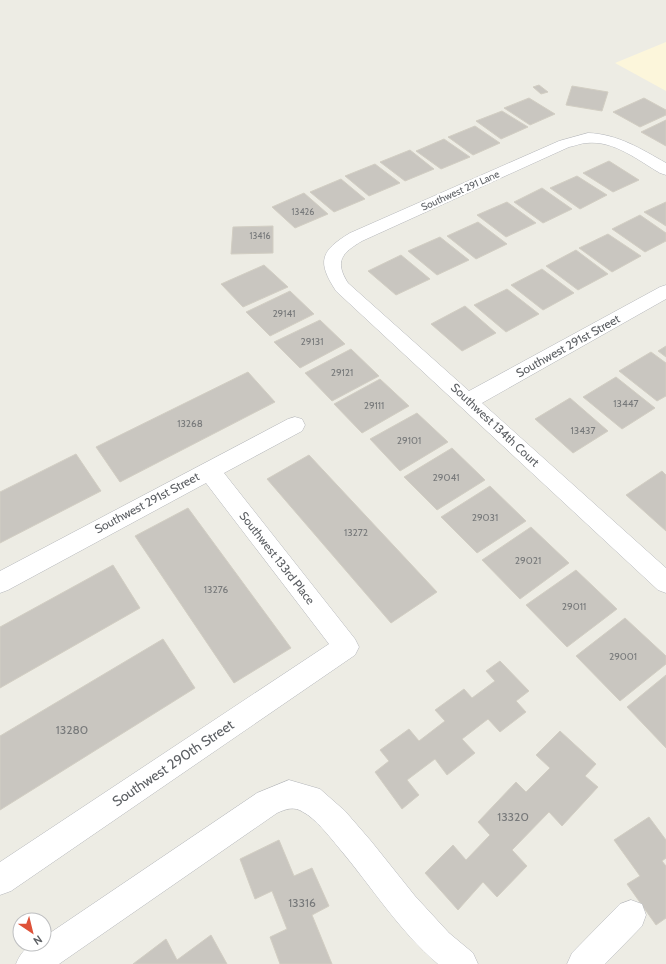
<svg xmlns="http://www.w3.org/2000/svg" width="666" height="964" viewBox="0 0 666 964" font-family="Cabin,sans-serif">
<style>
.commercial{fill:#fcf6db}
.building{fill:#c9c6c0;stroke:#d2cec3}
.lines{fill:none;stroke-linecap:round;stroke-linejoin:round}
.street-casing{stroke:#b4b6ba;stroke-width:1}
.street{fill:#fff;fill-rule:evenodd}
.labels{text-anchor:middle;stroke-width:4;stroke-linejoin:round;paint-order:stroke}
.far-number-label{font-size:9px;fill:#77797a}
.far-street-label{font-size:10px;fill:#5c5f63;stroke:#fff}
.number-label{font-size:10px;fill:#77797a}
.street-label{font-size:12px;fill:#5c5f63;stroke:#fff}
.near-number-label{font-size:12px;fill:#77797a}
.near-street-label{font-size:14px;fill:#5c5f63;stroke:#fff}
</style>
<rect width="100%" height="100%" fill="#edece4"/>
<path class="commercial" d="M666,42v49l-51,-28z"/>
<g class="building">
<path d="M539,85l9,7 -7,2 -8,-7z"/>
<path d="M572,86l36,6 -6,19 -36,-6z"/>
<path d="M529,98l26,16 -25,11 -26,-17z"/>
<path d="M644,98l22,12v5l-26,12 -27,-15z"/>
<path d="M502,111l26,16 -27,12 -25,-18z"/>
<path d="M666,120v26l-25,-14z"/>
<path d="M475,126l25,17 -27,12 -25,-18z"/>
<path d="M444,139l26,18 -29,12 -25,-18z"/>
<path d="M410,150l24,19 -29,12 -25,-19z"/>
<path d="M609,161l30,19 -26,12 -30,-19z"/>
<path d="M375,164l25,19 -31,13 -24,-20z"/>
<path d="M577,176l30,19 -27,14 -30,-21z"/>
<path d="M341,179l24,20 -31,13 -24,-20z"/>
<path d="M542,188l30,21 -29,14 -29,-21z"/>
<path d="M304,193l24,21 -33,14 -23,-21z"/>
<path d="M507,202l29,21 -30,14 -29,-22z"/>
<path d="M666,202v24l-22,-14z"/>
<path d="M640,215l26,18v8l-21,11 -33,-23z"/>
<path d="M478,222l29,22 -31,15 -29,-23z"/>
<path d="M273,226v27l-42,1 2,-27z"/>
<path d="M608,234l33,22 -29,16 -33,-24z"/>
<path d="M440,237l29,23 -32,15 -29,-24z"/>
<path d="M576,250l32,24 -30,16 -32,-24z"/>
<path d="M401,255l29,24 -34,16 -28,-24z"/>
<path d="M264,265l24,22 -45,20 -22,-23z"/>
<path d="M542,269l32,24 -31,17 -32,-25z"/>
<path d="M507,289l32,25 -33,18 -32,-27z"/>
<path d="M290,291l24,23 -44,22 -24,-24z"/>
<path d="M465,306l31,27 -34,18 -31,-27z"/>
<path d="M320,320l25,24 -45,24 -26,-26z"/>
<path d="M666,346v11l-8,-6z"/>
<path d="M351,349l28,27 -47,25 -27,-28z"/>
<path d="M651,352l15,11v33l-9,5 -38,-30z"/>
<path d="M248,372l27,30 -155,80 -24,-35z"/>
<path d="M616,377l39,31 -33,21 -39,-32z"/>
<path d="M380,379l29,27 -47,27 -28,-29z"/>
<path d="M570,398l38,33 -35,22 -38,-34z"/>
<path d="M417,413l31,29 -48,29 -30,-32z"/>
<path d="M452,448l33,32 -48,30 -33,-33z"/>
<path d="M76,454l25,37 -101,52v-51z"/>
<path d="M309,455l128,137 -46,31 -124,-144z"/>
<path d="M662,471l4,4v56l-40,-36z"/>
<path d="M490,486l36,35 -49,32 -36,-36z"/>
<path d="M188,508l103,140 -57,35 -99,-147z"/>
<path d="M531,527l38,36 -49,36 -38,-39z"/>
<path d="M113,565l27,43 -140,80v-61z"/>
<path d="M576,570l41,39 -50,38 -41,-42z"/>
<path d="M625,618l41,38v8l-46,37 -44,-45z"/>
<path d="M163,639l32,49 -195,122v-74z"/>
<path d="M500,661l29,30 -13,10 10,11 -26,20 -12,-13 -26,20 13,14 -28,22 -12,-16 -28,21 12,15 -17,14 -27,-37 14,-11 -9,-11 29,-21 10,12 26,-20 -10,-11 29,-21 8,9 23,-17 -9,-10z"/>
<path d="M666,675v73l-39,-41z"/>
<path d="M560,731l36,33 -11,12 13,11 -36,39 -13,-14 -37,38 15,16 -30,31 -14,-15 -25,28 -33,-37 28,-28 13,15 24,-25 -12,-13 38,-40 10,10 24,-24 -14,-13z"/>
<path d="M649,817l17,23v18l-4,3 4,5v52l-10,7 -29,-41 13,-8 -26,-36z"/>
<path d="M279,840l15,36 18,-8 17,38 -17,9 20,49h-52l-10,-27 17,-8 -15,-38 -17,8 -15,-40z"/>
<path d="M211,935l16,29h-94l33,-25 11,21z"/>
</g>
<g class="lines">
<g class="street-casing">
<g id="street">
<path d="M588,133c30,1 53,16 78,30v12l-6,-2c-21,-12 -46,-33 -73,-30 -6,0 -12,3 -18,4l-207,94c-20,12 -28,20 -14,42l121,108 191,-104 6,-2v14l-184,104 184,165v25l-8,-3 -322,-299c-19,-29 -16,-40 14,-58l209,-92z"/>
<path d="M295,417l7,2 3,6 -3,6 -78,42 131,166 4,8 -4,8 -344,236 -11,4v-33l329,-218 -123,-161 -198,107 -8,3v-22l288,-152z"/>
<path d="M289,780l31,9 25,22 26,30 44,55 34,37 24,20 5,11h-40c-39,-33 -66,-77 -99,-116 -9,-11 -24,-30 -36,-36 -9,-6 -17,-3 -26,1l-218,151h-43c6,-14 12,-20 28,-20v-7l213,-144z"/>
<path d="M631,900l11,4 4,11 -4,11 -37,38h-38l5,-11 48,-49z"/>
</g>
</g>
<use href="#street" class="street"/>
</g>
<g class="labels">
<g class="far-number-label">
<text x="303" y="215">13426</text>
<text x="260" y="239">13416</text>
</g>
<g class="far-street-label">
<text transform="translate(460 190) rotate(-24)" y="4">Southwest 291 Lane</text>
</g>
<g class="number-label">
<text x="284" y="317">29141</text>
<text x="312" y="345">29131</text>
<text x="342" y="376">29121</text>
<text x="626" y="407">13447</text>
<text x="374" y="409">29111</text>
<text x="190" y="427">13268</text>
<text x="583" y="434">13437</text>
<text x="409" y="444">29101</text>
<text x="446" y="481">29041</text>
<text x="485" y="521">29031</text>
<text x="356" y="536">13272</text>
<text x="528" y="564">29021</text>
<text x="216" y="593">13276</text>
<text x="574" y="610">29011</text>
<text x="623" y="660">29001</text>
</g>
<g class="street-label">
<text transform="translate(568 346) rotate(-29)" y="4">Southwest 291st Street</text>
<text transform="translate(495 425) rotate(43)" y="4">Southwest 134th Court</text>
<text transform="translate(147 503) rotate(-28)" y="4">Southwest 291st Street</text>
<text transform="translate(277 558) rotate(52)" y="4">Southwest 133rd Place</text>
</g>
<g class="near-number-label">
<text x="72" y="734">13280</text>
<text x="513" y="821">13320</text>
<text x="302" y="907">13316</text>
</g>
<g class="near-street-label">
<text transform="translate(173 763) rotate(-34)" y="5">Southwest 290th Street</text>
</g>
</g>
<g transform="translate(32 932) rotate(145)"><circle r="19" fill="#ffffff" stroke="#bebfc1"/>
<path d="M0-3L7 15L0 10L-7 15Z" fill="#de5239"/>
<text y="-6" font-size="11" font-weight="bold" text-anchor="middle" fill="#5c5f63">N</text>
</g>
</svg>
